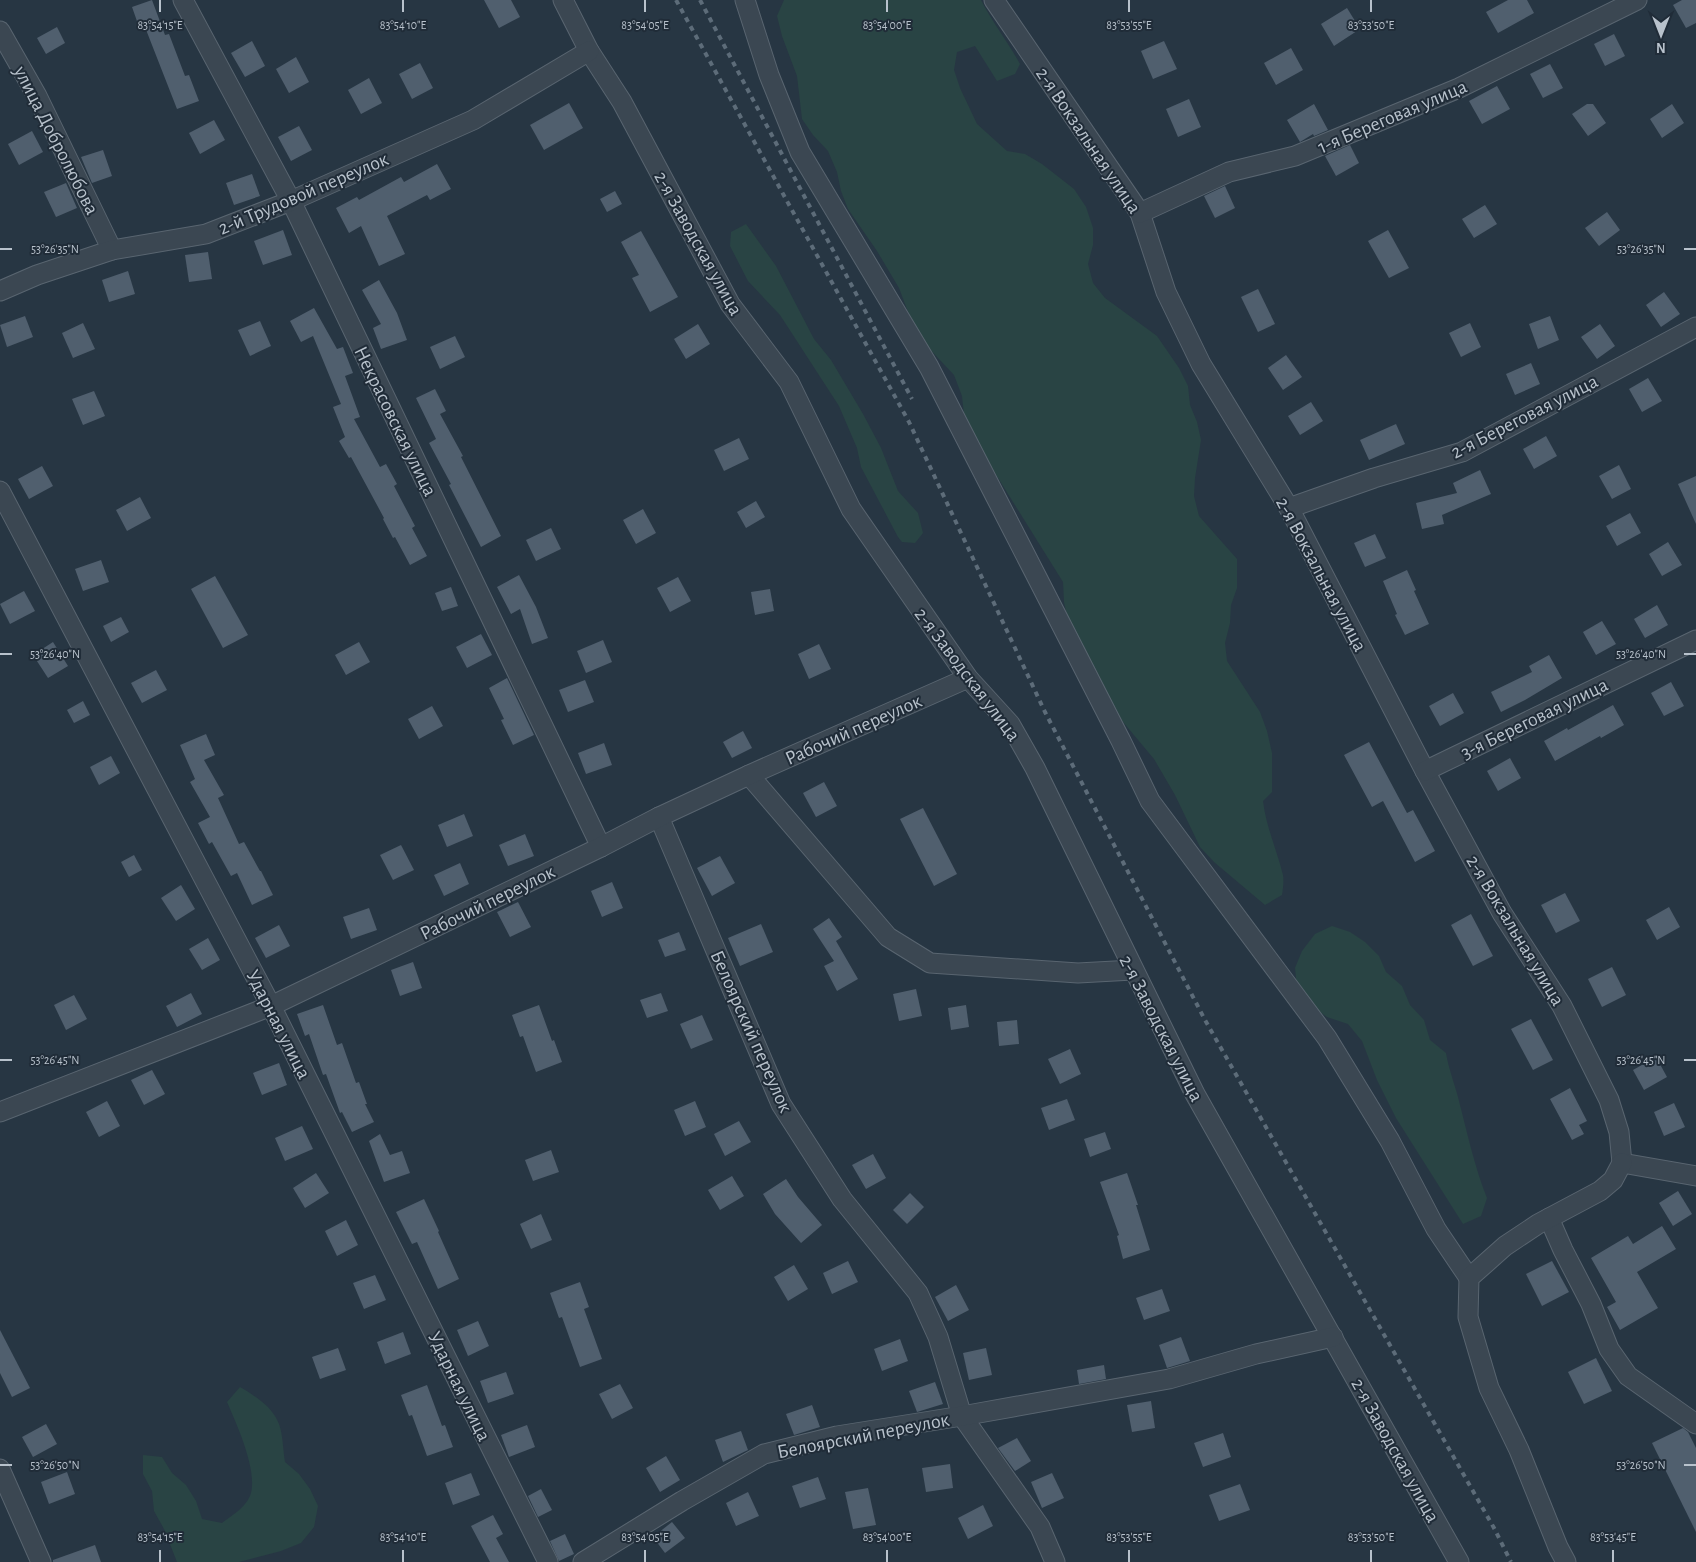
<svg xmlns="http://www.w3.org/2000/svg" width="1696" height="1562" viewBox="0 0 1696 1562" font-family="'Alegreya Sans',sans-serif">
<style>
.green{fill:#294444}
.building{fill:#505f6e}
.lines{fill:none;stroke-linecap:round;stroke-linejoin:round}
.minor-casing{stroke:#596570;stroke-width:21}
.minor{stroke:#3b4752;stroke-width:19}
.rail{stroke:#5d6c79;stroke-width:4;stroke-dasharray:5 5;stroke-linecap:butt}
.ticks{fill:none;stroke:#b8c2cc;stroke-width:2}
.labels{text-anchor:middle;stroke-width:4;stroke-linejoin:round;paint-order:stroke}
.street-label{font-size:20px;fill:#b8c2cc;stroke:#202c38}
.ticks-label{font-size:12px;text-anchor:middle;fill:#b8c2cc;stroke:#202c38;stroke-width:4;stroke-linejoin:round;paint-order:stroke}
</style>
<rect width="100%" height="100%" fill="#273643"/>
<g class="green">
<path d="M784,0h197c11,22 27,42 39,64l-5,10 -18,7 -22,-35 -18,6 -3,18 6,18 17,36 30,27 18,3 17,10 32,25 12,18 7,21v17l-5,19 5,19 12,15 52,38 22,32 9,18 2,19 7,17 4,18 -6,38 -1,18 5,20 38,43v29l-6,17 -1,18 -5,20 2,18 33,51 7,19 5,22v39l-9,9c3,26 14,49 20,74 1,6 0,14 -1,20l-17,10 -51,-43 -14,-15 -25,-52 -21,-36 -41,-49 -45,-90 -4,-18 -1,-20 -93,-149 -6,-19 -2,-18 -8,-21 -31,-33 -10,-17 -14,-37 -22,-37 -29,-42 -7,-18 -4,-19 -9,-21 -15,-16 -11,-16 -5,-43 -15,-40 -5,-20z"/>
<path d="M746,224l30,42 38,73 17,21 32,54 18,34 17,43 20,22 5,20 -8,10 -13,-1 -4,-5 -37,-70 -4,-19 -18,-42 -59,-91 -32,-34 -18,-35 1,-14z"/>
<path d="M1332,926l18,6 15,10 14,14 7,16 16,14 8,19 14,15 6,20 16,13c3,18 10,34 14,52 8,31 15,63 27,93l-6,18 -18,8 -67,-106 -19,-38 -15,-39 -14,-17 -21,-7 -17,-12 -13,-17 -2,-20 7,-17 13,-17z"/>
<path d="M240,1387c15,9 32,19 39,37 4,11 4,26 6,38l14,12 11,15 8,17 -4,21 -13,16 -20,8 -42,11h-62l-13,-33 -10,-18 -2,-20 -9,-17v-19l19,2 10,16 14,12 10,16 6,18 20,4c9,-7 23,-15 28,-27 9,-23 -13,-71 -23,-94z"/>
</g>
<g class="building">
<path d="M152,0l13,35 4,-1 16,42 4,-1 10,26 -22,8 -34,-87 -5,2 -6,-17z"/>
<path d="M484,0h27l9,17 -21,11z"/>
<path d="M1508,0h19l7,13 -36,20 -12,-21z"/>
<path d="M1682,0h14v23l-10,5 -13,-23z"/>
<path d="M1347,8l13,21 -26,17 -13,-22z"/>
<path d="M57,27l8,16 -19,11 -9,-16z"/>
<path d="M1614,34l11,22 -20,10 -11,-22z"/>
<path d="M252,41l13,25 -20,11 -14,-24z"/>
<path d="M1164,41l13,28 -24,10 -12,-28z"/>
<path d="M1291,48l12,22 -27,15 -12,-22z"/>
<path d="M296,57l13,25 -20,11 -13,-24z"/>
<path d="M420,63l13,25 -21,11 -13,-25z"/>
<path d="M1550,64l13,24 -20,10 -13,-24z"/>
<path d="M369,78l13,25 -21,11 -13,-24z"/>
<path d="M1497,86l13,23 -28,15 -13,-23z"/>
<path d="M1189,99l12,28 -23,10 -12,-28z"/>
<path d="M569,103l14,25 -39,22 -14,-25z"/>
<path d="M1314,104l14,26 -14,6 -1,-2 -13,8 -13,-22z"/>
<path d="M1587,104h6l13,19 -18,13 -16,-22z"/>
<path d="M1672,104l12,19 -22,15 -12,-19z"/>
<path d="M214,120l11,20 -25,14 -11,-21z"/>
<path d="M299,126l13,24 -21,11 -13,-24z"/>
<path d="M32,131l11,21 -24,13 -11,-21z"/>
<path d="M1350,145l9,18 -23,13 -11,-20z"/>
<path d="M103,150l9,26 -20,7 -11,-26z"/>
<path d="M437,164l14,25 -21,11 -3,-5 -40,21 18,38 -26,12 -18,-40 -12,7 -13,-25 21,-11 2,3 42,-23 3,5z"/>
<path d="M252,174l8,22 -26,9 -8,-22z"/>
<path d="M66,183l11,25 -21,9 -12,-25z"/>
<path d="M1225,186l10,22 -20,10 -11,-22z"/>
<path d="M615,191l7,13 -15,8 -7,-13z"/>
<path d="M1485,205l12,19 -23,14 -12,-19z"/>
<path d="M1607,212l13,18 -21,16 -14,-18z"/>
<path d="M283,230l9,25 -29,10 -9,-24z"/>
<path d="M1388,230l21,38 -20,10 -21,-37z"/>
<path d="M641,231l37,66 -28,15 -18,-34 7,-3 -18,-33z"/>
<path d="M208,252l4,27 -23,3 -4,-27z"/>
<path d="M128,271l7,23 -26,8 -7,-22z"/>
<path d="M379,280l18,33 10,27 -26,9 -8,-21 8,-4 -19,-34z"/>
<path d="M1258,289l17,35 -17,8 -17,-35z"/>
<path d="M1664,292l16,22 -19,13 -15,-22z"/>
<path d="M314,308l23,41 6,-2 10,26 -8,3 15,41 -6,2 26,48 6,-3 11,20 -3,2 21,40 -3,2 15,28 -17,9 -15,-28 -2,1 -10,-19 1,-1 -33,-61 -2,1 -10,-17 6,-4 -12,-30 8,-3 -28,-68 -12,6 -11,-21z"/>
<path d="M25,316l8,21 -26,10 -7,-22z"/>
<path d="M1550,316l9,24 -21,9 -9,-25z"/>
<path d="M260,321l11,25 -21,10 -12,-26z"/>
<path d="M83,323l12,26 -22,9 -11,-25z"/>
<path d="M1470,323l11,24 -20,10 -12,-24z"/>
<path d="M698,324l12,20 -24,15 -12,-20z"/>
<path d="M1600,324l15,22 -18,13 -16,-22z"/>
<path d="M455,336l10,21 -25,12 -10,-22z"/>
<path d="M1286,355l16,22 -19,13 -15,-22z"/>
<path d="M1531,363l9,21 -25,11 -9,-21z"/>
<path d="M1648,378l14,23 -20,11 -13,-23z"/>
<path d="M435,389l11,22 -6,3 23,42 -2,1 40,79 -20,11 -32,-62 2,-1 -22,-41 7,-4 -20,-41z"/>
<path d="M94,391l11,25 -22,9 -11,-26z"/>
<path d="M1311,402l12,19 -23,14 -12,-19z"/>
<path d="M1396,424l9,20 -36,16 -9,-20z"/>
<path d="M1546,436l11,20 -23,13 -11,-20z"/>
<path d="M739,438l10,21 -25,12 -10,-21z"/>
<path d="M1619,465l12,24 -19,10 -13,-23z"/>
<path d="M42,466l11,20 -24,13 -11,-20z"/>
<path d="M1480,470l11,24 -49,21 2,9 -22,5 -6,-26 41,-10 -4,-10z"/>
<path d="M1696,476v48l-18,-40z"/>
<path d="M140,497l11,21 -24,13 -11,-21z"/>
<path d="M756,501l9,16 -19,11 -9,-16z"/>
<path d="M643,509l13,24 -20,11 -13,-24z"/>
<path d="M1630,513l11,20 -24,13 -11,-20z"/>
<path d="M551,528l10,21 -25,12 -10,-21z"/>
<path d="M1375,534l11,24 -21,9 -11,-24z"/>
<path d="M1668,542l14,23 -20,11 -13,-22z"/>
<path d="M101,560l8,22 -26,9 -8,-22z"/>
<path d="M1407,570l9,20 -2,1 15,33 -24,11 -10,-20 2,-1 -14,-33z"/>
<path d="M519,575l17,32 12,31 -16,6 -12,-35 -9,5 -14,-27z"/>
<path d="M215,576l33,59 -25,13 -32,-59z"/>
<path d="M678,577l13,24 -21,11 -13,-24z"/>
<path d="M451,587l7,19 -16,5 -7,-18z"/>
<path d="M770,589l4,22 -19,4 -4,-23z"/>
<path d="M24,591l11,20 -25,13 -10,-20z"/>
<path d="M1657,605l11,20 -23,13 -11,-19z"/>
<path d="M121,617l8,15 -18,10 -8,-16z"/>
<path d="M1602,621l14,23 -20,11 -13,-23z"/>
<path d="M481,634l11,21 -25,13 -11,-21z"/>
<path d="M603,640l9,22 -26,11 -9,-22z"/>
<path d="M53,642l15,24 -20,12 -15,-23z"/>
<path d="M359,642l11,20 -24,13 -11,-20z"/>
<path d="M819,644l12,25 -22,10 -11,-25z"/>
<path d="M1549,655l13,23 -37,22 -24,12 -10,-20 41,-20 -3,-6z"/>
<path d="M156,670l11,20 -25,13 -11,-20z"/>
<path d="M507,678l27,57 -21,10 -12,-25 3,-1 -15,-31z"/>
<path d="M585,680l9,22 -26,10 -9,-22z"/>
<path d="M1671,682l13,24 -20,10 -13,-23z"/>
<path d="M1453,693l11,20 -24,13 -11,-20z"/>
<path d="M83,701l7,14 -16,8 -7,-13z"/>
<path d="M1613,705l11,20 -23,13 -1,-2 -45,25 -11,-20 23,-13 1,2z"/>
<path d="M432,706l11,20 -24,13 -11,-20z"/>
<path d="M743,731l9,17 -20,10 -9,-16z"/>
<path d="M206,734l9,21 -11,5 20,35 -6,3 21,46 5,-2 16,29h1l12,24 -21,10 -15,-32 -6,3 -19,-34 -3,2 -11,-21 12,-6 -20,-35 5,-3 -15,-34z"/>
<path d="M1369,742l38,71 6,-3 22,41 -20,11 -32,-61 -11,6 -28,-52z"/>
<path d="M604,743l8,22 -26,9 -8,-21z"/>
<path d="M111,756l9,17 -21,12 -9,-18z"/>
<path d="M1510,758l11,20 -23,13 -11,-20z"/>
<path d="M824,782l13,24 -21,11 -13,-24z"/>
<path d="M923,808l34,66 -23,12 -34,-67z"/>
<path d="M464,814l9,22 -26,11 -9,-22z"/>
<path d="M525,834l9,22 -26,10 -9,-21z"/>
<path d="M401,845l13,25 -21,10 -13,-25z"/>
<path d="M134,855l8,15 -13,7 -8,-15z"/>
<path d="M720,856l15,27 -23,13 -15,-28z"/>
<path d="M460,863l9,21 -25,12 -10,-21z"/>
<path d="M612,882l11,26 -21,9 -11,-26z"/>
<path d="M181,885l14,24 -19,12 -15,-23z"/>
<path d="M1565,893l15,28 -24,12 -15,-28z"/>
<path d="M518,902l13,25 -21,10 -13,-25z"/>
<path d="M1669,907l11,20 -23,13 -11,-20z"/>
<path d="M369,908l8,22 -26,9 -8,-22z"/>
<path d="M1471,914l22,42 -20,10 -22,-41z"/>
<path d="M829,918l13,19 -6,4 22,38 -21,12 -13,-25 10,-5 -21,-32z"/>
<path d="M761,924l12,28 -33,14 -12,-28z"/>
<path d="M279,925l11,21 -24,12 -11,-20z"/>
<path d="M679,932l7,18 -21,7 -7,-17z"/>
<path d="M208,938l12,22 -18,10 -13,-21z"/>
<path d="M413,962l9,26 -22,8 -9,-26z"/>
<path d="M1612,967l14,28 -24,12 -14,-28z"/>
<path d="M916,989l6,27 -23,5 -6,-27z"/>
<path d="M191,993l11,21 -25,13 -11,-21z"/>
<path d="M661,993l7,18 -21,7 -7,-18z"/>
<path d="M74,995l13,24 -21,11 -12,-25z"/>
<path d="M323,1005l14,40 5,-2 14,40 3,-1 8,22h-2l9,18 -22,10 -10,-20 -2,1 -14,-39 -3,1 -14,-41 -4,2 -8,-22z"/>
<path d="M539,1005l13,36 2,-1 8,22 -26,10 -13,-36 -3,1 -8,-22z"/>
<path d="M966,1005l3,22 -18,3 -3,-22z"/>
<path d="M702,1015l11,25 -22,9 -11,-25z"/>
<path d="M1531,1019l22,41 -20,10 -22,-41z"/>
<path d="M1017,1020l2,24 -20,2 -2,-24z"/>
<path d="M1070,1049l11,25 -21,10 -12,-25z"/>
<path d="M1656,1057l11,20 -23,13 -11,-20z"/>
<path d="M279,1063l8,22 -25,10 -9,-22z"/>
<path d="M152,1070l13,24 -21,11 -13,-25z"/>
<path d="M1570,1088l17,33 -8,4 5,9 -12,6 -22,-41z"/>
<path d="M1067,1099l8,21 -26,10 -8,-22z"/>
<path d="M107,1101l13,25 -21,11 -13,-25z"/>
<path d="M695,1101l11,26 -21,9 -11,-26z"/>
<path d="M1674,1103l11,24 -21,9 -10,-24z"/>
<path d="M739,1121l12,21 -26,14 -11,-22z"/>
<path d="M302,1126l11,23 -28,12 -10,-23z"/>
<path d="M1105,1132l6,17 -21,8 -6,-18z"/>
<path d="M380,1134l10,21 12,-4 8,22 -26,9 -15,-41z"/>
<path d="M551,1150l8,22 -26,9 -8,-21z"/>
<path d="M873,1154l13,24 -20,11 -14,-24z"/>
<path d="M316,1173l13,20 -24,15 -12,-20z"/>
<path d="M1127,1173l11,32h-2l14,45 -27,9 -6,-23 2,-1 -19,-53z"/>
<path d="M732,1176l12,20 -24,14 -12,-20z"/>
<path d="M786,1179l12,18 24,28 -21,18 -26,-29 -12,-20z"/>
<path d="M1678,1191l14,23 -19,12 -14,-23z"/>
<path d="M910,1193l14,14 -17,17 -14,-14z"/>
<path d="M424,1199l15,32 -1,1 21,47 -21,10 -21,-47 -5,2 -16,-32z"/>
<path d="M541,1214l11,26 -21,9 -11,-25z"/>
<path d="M346,1220l12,25 -21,11 -12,-25z"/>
<path d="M1662,1226l14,23 -39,23 21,36 -38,22 -13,-23 9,-5 -25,-44 37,-22 5,8z"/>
<path d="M848,1261l10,21 -26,12 -9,-21z"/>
<path d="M1552,1261l17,31 -27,14 -16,-32z"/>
<path d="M794,1265l14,24 -20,12 -14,-24z"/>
<path d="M375,1275l11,25 -22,9 -11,-26z"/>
<path d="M580,1282l9,25 -5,2 18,50 -22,8 -18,-50 -3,1 -9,-25z"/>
<path d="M956,1285l13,25 -21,11 -13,-24z"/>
<path d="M1162,1289l8,22 -26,9 -8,-22z"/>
<path d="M478,1321l11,25 -21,10 -11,-26z"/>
<path d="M0,1330l30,58 -18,9 -12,-24z"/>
<path d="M403,1332l8,22 -26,10 -8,-22z"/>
<path d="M1181,1337l9,24 -23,7 -8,-23z"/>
<path d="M900,1339l8,22 -26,10 -8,-22z"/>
<path d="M338,1348l8,22 -26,9 -8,-22z"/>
<path d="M986,1348l6,27 -23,5 -6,-27z"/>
<path d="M1596,1358l16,33 -28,13 -16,-32z"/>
<path d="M1104,1365l2,14 -27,5 -2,-14z"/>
<path d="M506,1372l8,22 -26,9 -8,-22z"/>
<path d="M935,1382l8,22 -26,8 -8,-21z"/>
<path d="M620,1384l13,24 -21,11 -13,-25z"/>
<path d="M427,1385l15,41 3,-1 8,22 -26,9 -15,-41 -3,1 -8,-21z"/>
<path d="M1151,1401l4,27 -23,4 -5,-27z"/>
<path d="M812,1405l8,22 -26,8 -8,-21z"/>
<path d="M46,1424l11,20 -24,13 -11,-20z"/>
<path d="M527,1425l8,22 -26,10 -8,-22z"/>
<path d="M1683,1428l5,4 8,16v84l-44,-89z"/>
<path d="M741,1431l7,19 -25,12 -8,-22z"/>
<path d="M1223,1433l8,24 -28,10 -9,-24z"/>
<path d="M1017,1438l14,23 -16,10 -17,-23z"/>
<path d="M666,1456l14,24 -20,12 -14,-24z"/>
<path d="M950,1464l3,24 -27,4 -4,-24z"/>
<path d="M67,1472l8,22 -26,10 -8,-22z"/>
<path d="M471,1473l9,22 -27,10 -8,-22z"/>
<path d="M1052,1473l12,25 -22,10 -11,-26z"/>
<path d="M818,1477l8,22 -26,9 -8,-22z"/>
<path d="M1240,1484l10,26 -31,11 -10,-26z"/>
<path d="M868,1488l8,37 -23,4 -8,-37z"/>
<path d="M541,1489l11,21 -14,7 -10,-21z"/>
<path d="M748,1492l11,24 -23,10 -10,-23z"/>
<path d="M983,1505l10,21 -25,13 -10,-21z"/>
<path d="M493,1515l10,19 -7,4 13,24h-19l-19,-36z"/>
<path d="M672,1522l13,16 -20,15 -12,-16z"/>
<path d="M565,1534l9,20 -15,7 -9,-20z"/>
<path d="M95,1545l6,17h-48v-2z"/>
</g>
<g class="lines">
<g class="minor-casing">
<g id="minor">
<path d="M183,0l108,201 310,646"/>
<path d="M563,0l26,51 33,51 108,202 59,78 62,127 117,169 42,46 25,44 160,326 264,468"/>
<path d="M745,0l24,75 31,77 129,215 192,374 29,60 177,237 63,103 46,88 33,49"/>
<path d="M994,0l146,213 26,79 35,72 88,144 136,263 77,142 60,93 47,94 10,32 3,31"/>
<path d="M0,31l37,65 75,154"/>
<path d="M1140,213l89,-41 66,-16 164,-68 178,-88"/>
<path d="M0,291l37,-16 75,-25 94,-16 85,-33 182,-81 116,-69"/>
<path d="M0,491l271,515 277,556"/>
<path d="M1289,508l85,-30 88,-26 234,-125"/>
<path d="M1425,771l271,-131"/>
<path d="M749,775l139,162 42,26 148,10 55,-3"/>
<path d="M659,817l122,287 61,95 76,94 20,44 24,79 78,111 15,35"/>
<path d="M0,1112l271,-106 330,-159 58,-30 90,-42 219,-97"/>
<path d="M1622,1163l74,13"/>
<path d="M1549,1218l14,32 28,54 18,45 19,27 68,48"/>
<path d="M0,1469l41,93"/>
<path d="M583,1562l99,-61 82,-47 73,-18 125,-20 207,-37 87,-25 77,-17"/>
<path d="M1566,1562l-8,-15 -39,-97 -30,-62 -21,-71 1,-39 36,-32 33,-22 62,-33 13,-11 9,-17"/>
</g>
</g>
<use href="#minor" class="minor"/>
<g class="rail">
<path d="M676,0l233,422 136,290 160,308 289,508 17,34"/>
<path d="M700,0l212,399"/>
</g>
</g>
<path class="ticks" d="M160,0v12M403,0v12M645,0v12M887,0v12M1129,0v12M1371,0v12M0,249h12M1684,249h12M0,654h12M1684,654h12M0,1060h12M1684,1060h12M0,1465h12M1684,1465h12M160,1550v12M403,1550v12M645,1550v12M887,1550v12M1129,1550v12M1371,1550v12M1613,1550v12"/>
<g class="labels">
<g class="street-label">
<text transform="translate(1392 116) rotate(-23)" y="7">1-я Береговая улица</text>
<text transform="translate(57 140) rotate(63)" y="7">улица Добролюбова</text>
<text transform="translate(1089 140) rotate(56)" y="7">2-я Вокзальная улица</text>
<text transform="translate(303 193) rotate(-23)" y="7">2-й Трудовой переулок</text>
<text transform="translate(699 243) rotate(61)" y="7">2-я Заводская улица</text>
<text transform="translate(1524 416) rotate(-27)" y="7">2-я Береговая улица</text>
<text transform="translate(396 421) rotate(64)" y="7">Некрасовская улица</text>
<text transform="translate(1322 574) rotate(62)" y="7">2-я Вокзальная улица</text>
<text transform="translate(968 674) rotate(53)" y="7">2-я Заводская улица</text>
<text transform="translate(1534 718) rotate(-26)" y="7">3-я Береговая улица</text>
<text transform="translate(853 729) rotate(-24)" y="7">Рабочий переулок</text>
<text transform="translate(487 902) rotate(-26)" y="7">Рабочий переулок</text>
<text transform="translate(1516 930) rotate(59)" y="7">2-я Вокзальная улица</text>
<text transform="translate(279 1024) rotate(63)" y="7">Ударная улица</text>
<text transform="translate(1162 1028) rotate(63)" y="7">2-я Заводская улица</text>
<text transform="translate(752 1031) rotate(66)" y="7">Белоярский переулок</text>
<text transform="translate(460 1386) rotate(64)" y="7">Ударная улица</text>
<text transform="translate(863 1435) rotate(-11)" y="7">Белоярский переулок</text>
<text transform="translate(1396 1450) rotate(61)" y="7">2-я Заводская улица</text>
</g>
</g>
<g class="ticks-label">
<text x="160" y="29">83°54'15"E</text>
<text x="403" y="29">83°54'10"E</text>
<text x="645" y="29">83°54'05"E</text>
<text x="887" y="29">83°54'00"E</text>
<text x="1129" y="29">83°53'55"E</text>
<text x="1371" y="29">83°53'50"E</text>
<text x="1641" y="253">53°26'35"N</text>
<text x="55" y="253">53°26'35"N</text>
<text x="1641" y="658">53°26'40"N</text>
<text x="55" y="658">53°26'40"N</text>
<text x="1641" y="1064">53°26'45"N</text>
<text x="55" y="1064">53°26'45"N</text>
<text x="1641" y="1469">53°26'50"N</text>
<text x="55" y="1469">53°26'50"N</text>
<text x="160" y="1541">83°54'15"E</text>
<text x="403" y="1541">83°54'10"E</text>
<text x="645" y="1541">83°54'05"E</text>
<text x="887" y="1541">83°54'00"E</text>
<text x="1129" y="1541">83°53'55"E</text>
<text x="1371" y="1541">83°53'50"E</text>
<text x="1613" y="1541">83°53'45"E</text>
</g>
<g transform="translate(1661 35) rotate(180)" stroke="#202c38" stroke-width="4" paint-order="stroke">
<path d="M0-4L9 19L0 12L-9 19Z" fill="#b8c2cc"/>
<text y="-8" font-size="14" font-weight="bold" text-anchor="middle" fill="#b8c2cc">N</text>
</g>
</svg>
